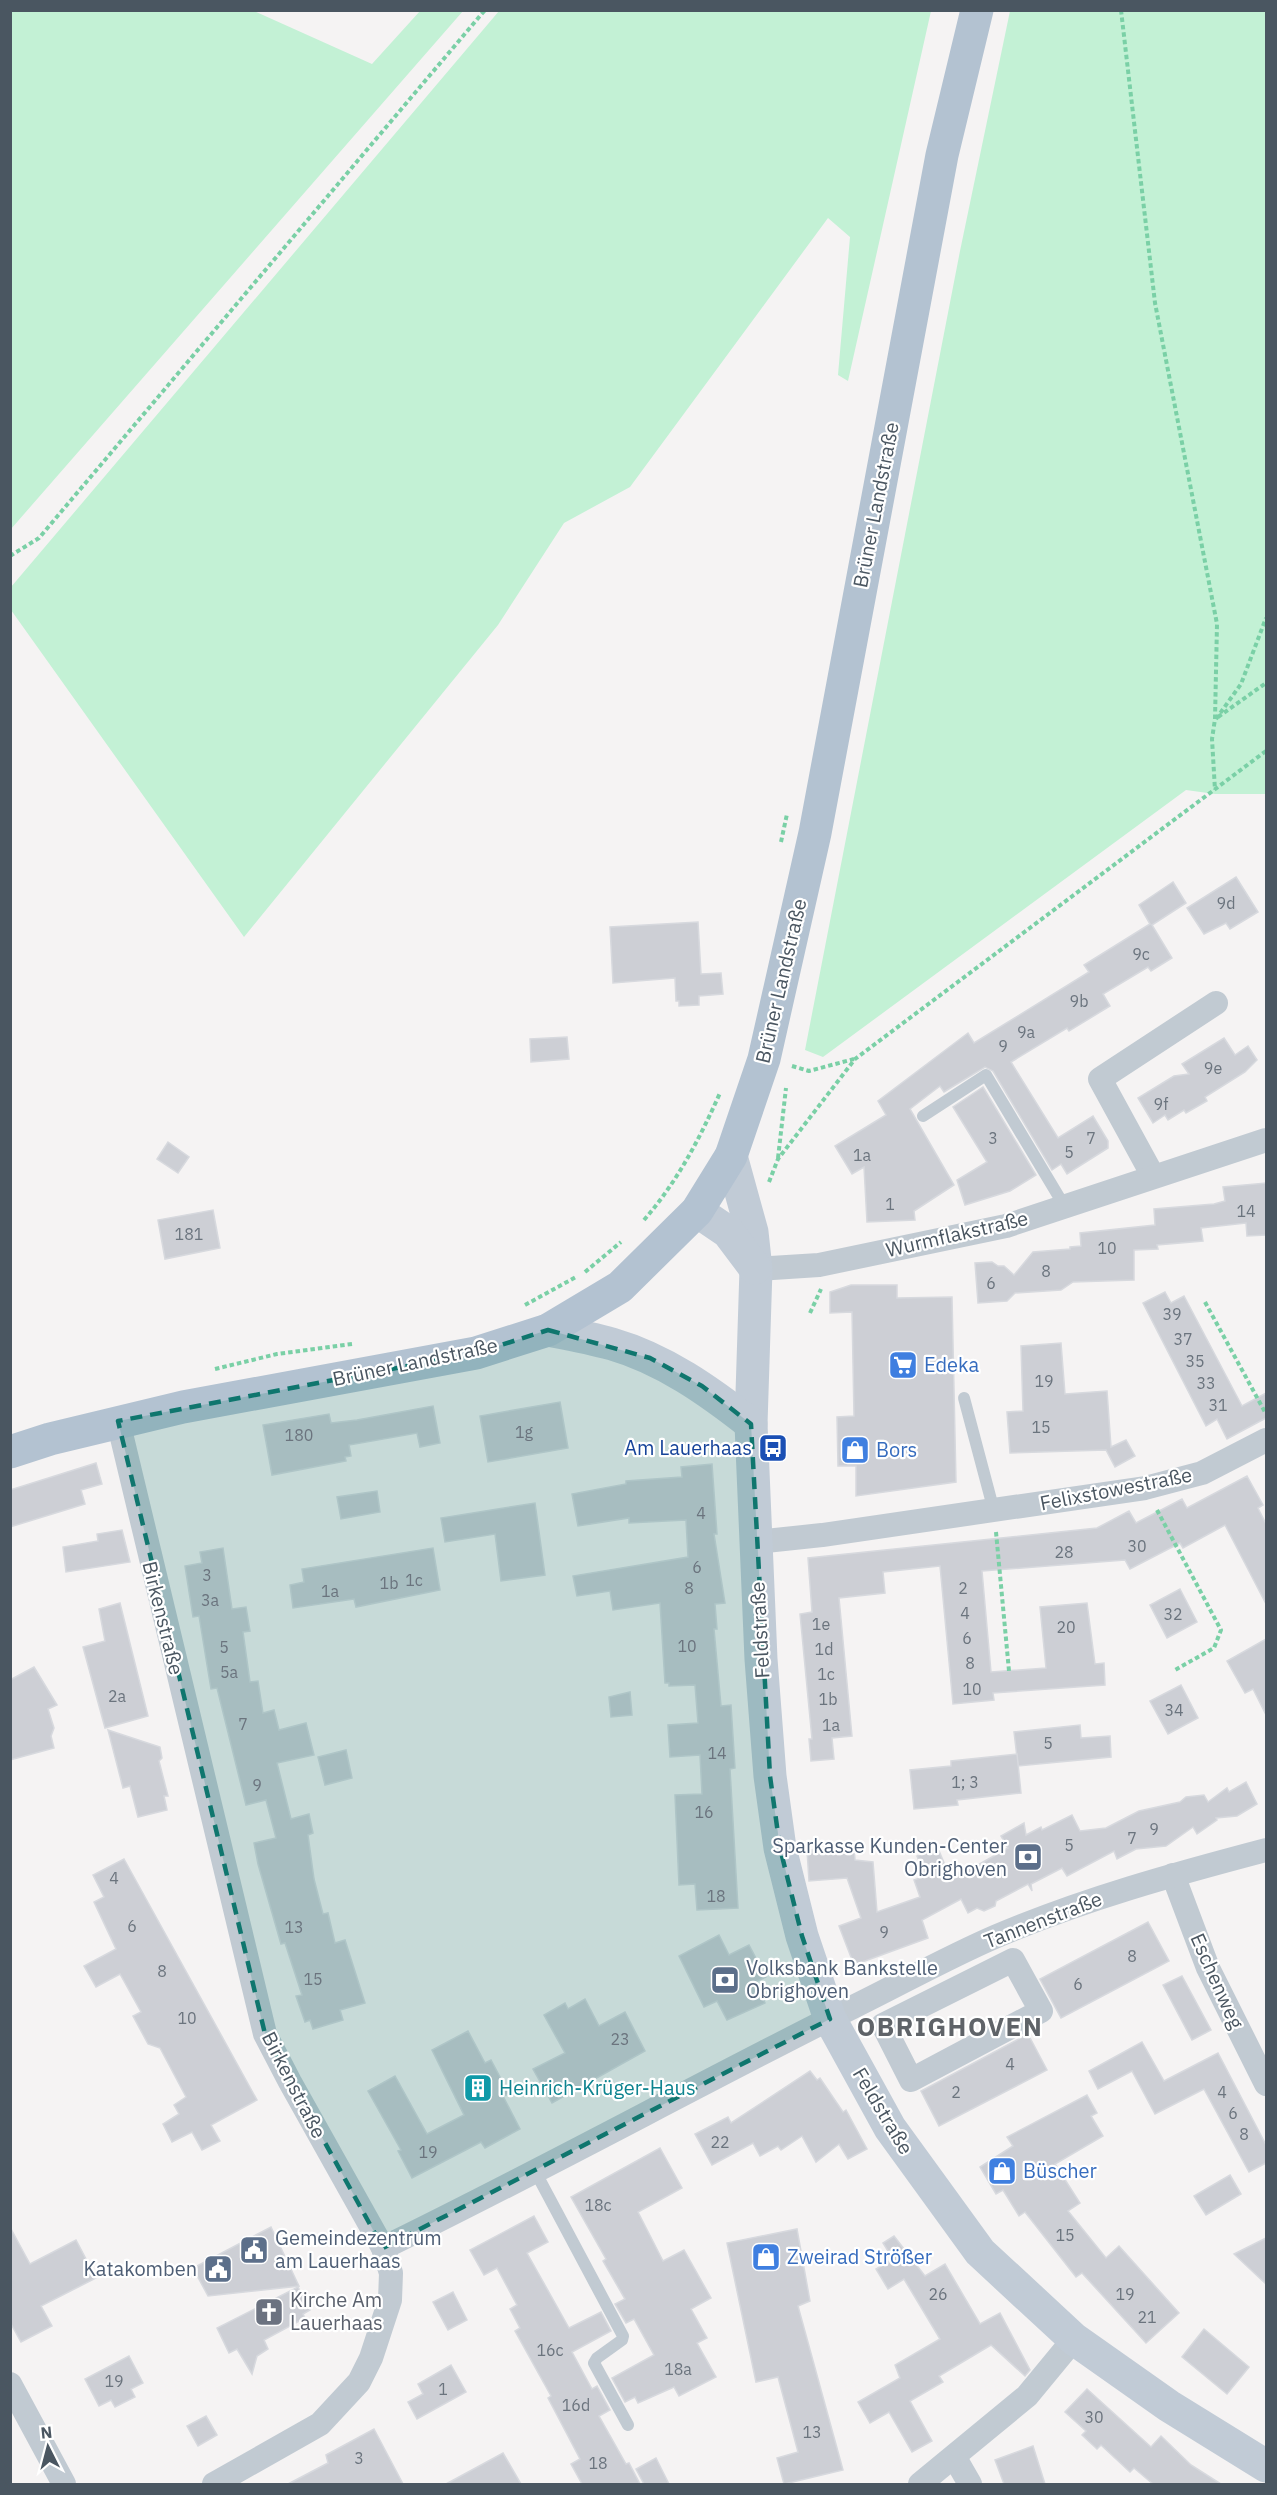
<svg xmlns="http://www.w3.org/2000/svg" width="1277" height="2495" viewBox="0 0 1277 2495" font-family="'IBM Plex Sans',sans-serif">
<style>
.green{fill:#c3f1d5}
.building{fill:#cdcfd5;stroke:#d7d9de;stroke-width:1.5}
.lines{fill:none;stroke-linecap:round;stroke-linejoin:round}
.path{stroke:#7ad0a6;stroke-width:4;stroke-dasharray:4.5 3;stroke-linecap:butt}
.lane{stroke:#c1cad2;stroke-width:12}
.street{stroke:#c1cad2;stroke-width:24}
.secondary{stroke:#c1cbd6;stroke-width:33}
.primary{stroke:#b3c2d1;stroke-width:33}
.marked{fill:#0f766e;fill-opacity:0.2;stroke:#0f766e;stroke-width:4.5;stroke-dasharray:12 8;stroke-linejoin:round}
.labels{text-anchor:middle;stroke-width:4.5;stroke-linejoin:round;paint-order:stroke}
.number-label{font-size:16px;fill:#6b747e}
.street-label{font-size:20px;fill:#4a5661;stroke:#fff}
.shop-label{font-size:20px;fill:#366cbe;stroke:#fff;text-anchor:start}
.transit-label{font-size:20px;fill:#164399;stroke:#fff;text-anchor:end}
.service-label{font-size:20px;fill:#4e5e75;stroke:#fff;text-anchor:end}
.culture-label{font-size:20px;fill:#0d838f;stroke:#fff;text-anchor:start}
.worship-label{font-size:20px;fill:#5b616d;stroke:#fff;text-anchor:start}
.district-label{font-size:26px;font-weight:bold;letter-spacing:1.5px;fill:#5f6368;stroke:#fff}
</style>
<rect width="100%" height="100%" fill="#f5f3f3"/>
<g class="green">
<path d="M11,10l243,1 118,53 48,-53h43l-452,518z"/>
<path d="M499,11h432l-83,370 -10,-6 12,-138 -22,-19 -198,269 -66,36 -66,102 -254,312 -233,-327v-23z"/>
<path d="M1010,11h256v783h-51l-29,-4 -363,267 -18,-7 155,-799z"/>
</g>
<g class="building">
<path d="M1236,877l22,35 -28,17 -4,-6 -22,11 -17,-26z"/>
<path d="M1173,882l13,21 -34,22 20,33 -21,13 -3,-4 -45,27 7,12 -41,25 -2,-3 -56,34 47,76 35,-22 15,25v7l-41,26 -6,-10 -9,6 -59,-99 -8,-4 -41,25 -4,-6 -30,23 44,76 -40,26 1,9 -48,2 -3,-55 -12,7 -17,-28 51,-31 -8,-14 90,-68 6,10 115,-71 -5,-7 66,-41 -11,-19z"/>
<path d="M698,922l3,52 20,-1 2,21 -24,2v9l-20,1v-5h-3l-1,-23 -62,5 -3,-56z"/>
<path d="M567,1037l2,22 -38,3 -1,-23z"/>
<path d="M1224,1038l11,17 13,-9 9,14 -12,12 -40,25 2,4 -21,12 -2,-3 -16,10 -3,-5 -12,8 -15,-25 36,-22 15,-2 -7,-10z"/>
<path d="M983,1087l53,88 -26,16 -45,14 -8,-25 30,-18 -34,-55z"/>
<path d="M168,1142l21,15 -11,16 -21,-14z"/>
<path d="M1266,1183v52l-19,1 -1,-13 -45,5 2,13 -46,4 1,4 -24,1v30l-61,2 -12,8 -46,3 -8,8 -29,2 -3,-40 17,-1 6,4h6l10,9 19,-23 37,-3v-2l11,-1 -1,-13 75,-8 -1,-16 60,-5 11,-3 -2,-14z"/>
<path d="M213,1210l7,38 -55,11 -7,-39z"/>
<path d="M851,1285h46v13l55,-1 4,185 -100,14v-30h-18l-1,-49 17,-1 -2,-104 -22,1v-21z"/>
<path d="M1165,1292l6,11 13,-7 58,110 24,-13v25l-39,21 -10,-20 -11,7 -63,-123z"/>
<path d="M1061,1343l4,51 42,-3 4,56 15,-7 9,16 -20,11 -9,-17 -96,3 -3,-41 16,-1 -2,-65z"/>
<path d="M560,1402l8,46 -80,14 -8,-46z"/>
<path d="M433,1406l7,37 -20,4 -3,-14 -68,12 2,11 -6,1 1,4 -74,14 -9,-50 66,-11 2,9 26,-3z"/>
<path d="M96,1463l6,21 -21,6 4,14 -75,23v-37z"/>
<path d="M712,1464l5,70h-3l11,69 -10,1 2,25h-3l7,77 10,-1 4,63 -5,1 8,139 -41,2 -2,-26 -16,1 -4,-90 27,-1 -2,-39 -30,2 -2,-32 30,-2 -3,-38 -26,1v-3h-4l-5,-80 -47,7 -3,-19 -33,5 -4,-20 115,-19 -2,-37 -57,3v-5l-51,8 -6,-32 54,-10v-3l56,-4 -1,-10z"/>
<path d="M1247,1476l16,29 -5,3 8,16v80l-41,-79 -42,23 -3,-5 -50,26 -5,-9 -143,11 9,101 55,-4 -6,-61 47,-4 8,61 9,-1 1,22 -112,8 1,7 -41,4 -13,-138 -57,6 2,21 -46,5 13,138 -20,2 2,21 -23,2 -2,-22h3l-12,-125 12,-2 -4,-54 289,-30 32,-17 7,12 46,-24 5,9z"/>
<path d="M377,1491l3,21 -39,7 -4,-22z"/>
<path d="M535,1503l10,72 -44,6 -6,-47 -50,8 -4,-24z"/>
<path d="M122,1530l8,32 -64,10 -3,-25 35,-6 -1,-7z"/>
<path d="M223,1548l9,61 14,-2 4,24 -7,1 7,50 8,-1 5,32 11,-3 5,20 27,-7 8,32 -37,8 14,56 18,-5 4,19 -5,2 6,44 9,35 5,-1 7,30 10,-3 20,63 -25,7 3,10 -30,9 -3,-9 -5,2 -9,-26 6,-1 -17,-52 -4,1 -23,-80 -4,-21 22,-5 -10,-38 -20,5 -29,-117 -6,1 -12,-73 -6,1 -8,-51 17,-3 -2,-11z"/>
<path d="M433,1548l7,42 -84,17 -2,-8 -61,9 -3,-23 14,-3 -2,-13z"/>
<path d="M1180,1589l17,33 -30,16 -17,-33z"/>
<path d="M120,1603l28,113 -43,12 -22,-81 22,-6 -6,-32z"/>
<path d="M1266,1639v76l-13,-26 -8,4 -18,-32z"/>
<path d="M34,1667l23,38 -9,4 6,19 -3,8 3,12 -44,12v-80z"/>
<path d="M1181,1685l17,33 -30,16 -18,-33z"/>
<path d="M630,1692l2,23 -21,2 -2,-20z"/>
<path d="M1080,1725l1,13 29,-2 1,21 -93,9 -4,-34z"/>
<path d="M108,1730l52,17 2,11 -3,3 9,35h-4l3,14 -29,7 -8,-31 -7,2z"/>
<path d="M346,1750l6,28 -27,7 -7,-28z"/>
<path d="M1017,1754l4,39 -64,7 1,5 -44,4 -4,-39 41,-4v-5z"/>
<path d="M1246,1782l11,22 -20,12 -21,2 1,2 -20,14 -4,-7 -27,19 -30,3 -19,10 -3,-8 -47,25 -5,-8 -31,16 1,7 -4,-7 -32,17 -1,5 -11,5 -7,-3 -9,5 -7,-14 -39,21 6,18 -74,27 -15,-39 22,-8 -14,-40 -38,3 -2,-31 47,-3 1,13 18,2 4,50 43,-15 -6,-17 11,-4 -8,-20 20,-10 8,19 6,-2 5,11 18,-10 2,2 32,-18 -7,-12 23,-13 2,12 15,-8 1,3 30,-15 8,16 26,-3 33,-17 41,-9 6,-5 18,-2 4,7 19,-14 2,4z"/>
<path d="M124,1859l133,241 -46,25 9,16 -18,9 -10,-18 -20,10 -9,-18 16,-10 -5,-9 12,-8 -26,-49 -12,-4 -15,-28 8,-4 -21,-38 -24,13 -12,-21 32,-17 -22,-47 10,-5 -11,-22z"/>
<path d="M1148,1922l21,39 -108,57 -21,-39z"/>
<path d="M719,1935l10,20 20,-10 17,32 -11,5 10,21 -38,17 -10,-19 -13,6 -25,-51z"/>
<path d="M1182,1976l29,54 -19,10 -29,-55z"/>
<path d="M585,1999l14,27 26,-14 20,39 -93,52 -19,-34 32,-16 -21,-38 21,-12 3,6z"/>
<path d="M468,2031l17,32 6,-3 18,34 -6,2 17,33 -35,19 -4,-6 -69,36 -14,-27 3,-1 -33,-59 27,-15 32,58 37,-19 -32,-65z"/>
<path d="M1028,2034l19,36 -108,56 -18,-35z"/>
<path d="M1142,2042l22,39 54,-28 48,92v18l-17,9 -45,-83 -49,25 -23,-43 -34,18 -9,-18z"/>
<path d="M810,2071l7,9 3,-2 23,34 3,-2 21,39 -19,10 -9,-15 -23,18 -14,-26 -21,14 -3,-4 -18,10 -7,-13 -41,22 -17,-31 33,-17 3,6z"/>
<path d="M1087,2095l10,18 -6,3 12,20 -48,28 25,39 -12,8 38,47 13,-12 60,67 -33,30 -64,-70 -6,4 -51,-65 -6,4 -16,-26 -7,4 -16,-27 33,-21 -6,-9z"/>
<path d="M660,2148l22,40 -44,24 25,49 21,-11 27,48 -20,11 16,29 -10,5 19,34 -37,19 -5,-9 -36,16 -3,-6 -10,5 -13,-24 42,-23 -20,-36 -8,4 -11,-19 10,-5 -22,-38 3,-2 -35,-62z"/>
<path d="M1230,2175l11,19 -35,21 -12,-19z"/>
<path d="M534,2216l14,26 -21,11 42,75 32,-16 10,19 -39,21 20,37 5,-3 13,24 -11,6 27,48 3,-1 11,21h-58l-11,-20 9,-5 -32,-61 3,-2 -36,-65 5,-3 -10,-19 7,-4 -20,-37 -13,7 -14,-25z"/>
<path d="M10,2227l20,37 46,-24 20,38 -55,28 11,20 -31,16 -11,-20z"/>
<path d="M271,2227l28,59 -91,10 -15,-28z"/>
<path d="M797,2229l13,72 -12,5 45,164 -59,14 -7,-26 21,-6 -20,-75 -22,5 -29,-139z"/>
<path d="M894,2236l31,40 20,-12 35,60 20,-11 30,57 -5,6 -34,-31 -52,31 4,6 -33,19 22,40 -20,11 -23,-40 -19,11 -12,-21 42,-24 -5,-13 45,-26 -36,-60 -16,10 -12,-20 17,-10 -10,-16z"/>
<path d="M1266,2238v46l-32,-30z"/>
<path d="M298,2287l12,23 -7,4 2,4 -41,22 4,9 -11,7 -5,18 -15,-25 -8,4 -12,-25z"/>
<path d="M453,2292l14,28 -19,10 -15,-28z"/>
<path d="M1204,2329l45,38 -22,27 -45,-37z"/>
<path d="M129,2356l14,27 -12,6 4,8 -20,10 -4,-7 -12,6 -14,-27z"/>
<path d="M451,2365l15,27 -49,27 -9,-17 15,-8 -5,-10z"/>
<path d="M1087,2389l64,58 10,-11 30,29 30,19h-68l-19,-16 -4,4 -29,-27 -4,4 -15,-14 4,-4 -21,-19z"/>
<path d="M206,2416l11,19 -19,11 -11,-20z"/>
<path d="M374,2429l29,55h-115l40,-21 -2,-8z"/>
<path d="M1033,2446l12,38h-41l-9,-24z"/>
<path d="M503,2453l18,31h-75z"/>
<path d="M656,2458l13,26h-25l-8,-15z"/>
</g>
<g class="lines">
<g class="path">
<path d="M1121,10l34,293 62,321 -2,95 -3,20 3,51"/>
<path d="M10,556l29,-18 446,-528"/>
<path d="M1218,717l48,-34"/>
<path d="M1216,719l25,-35 25,-66"/>
<path d="M781,842l6,-28"/>
<path d="M792,1066l17,5 45,-12"/>
<path d="M778,1158l8,-70"/>
<path d="M769,1182l9,-23 77,-100 411,-308"/>
<path d="M644,1220c33,-38 55,-80 76,-127"/>
<path d="M585,1272l36,-30"/>
<path d="M1205,1302l61,112"/>
<path d="M525,1305l51,-28"/>
<path d="M810,1313l11,-24"/>
<path d="M215,1369l62,-15 75,-10"/>
<path d="M1157,1510l64,120 -7,18 -39,22"/>
<path d="M996,1532l13,139"/>
</g>
<g class="lane">
<path d="M923,1116l63,-41 79,132"/>
<path d="M964,1398l30,113"/>
<path d="M535,2171l88,165 -1,4 -25,18 -3,5 34,62"/>
</g>
<g class="street">
<path d="M1153,1176l-53,-97 116,-76"/>
<path d="M756,1269l63,-4 187,-39 260,-86"/>
<path d="M118,1421l147,613 25,48 93,166 8,25 -1,27 -19,58 -12,24 -39,42 -106,60"/>
<path d="M756,1542l66,-7 323,-47 57,-15 64,-33"/>
<path d="M1173,1875l35,93 58,116"/>
<path d="M1013,1960l28,51 -130,69 -28,-55z"/>
<path d="M383,2248c158,-77 312,-162 470,-241 47,-23 95,-50 144,-71 87,-37 178,-62 269,-86"/>
<path d="M10,2384l54,100"/>
<path d="M955,2458l15,26"/>
<path d="M920,2484l107,-88 47,-57"/>
</g>
<g class="secondary">
<path d="M731,1156l21,76 4,37 -5,155 10,235 9,117 10,72 22,88 28,83 60,109 90,124 94,87 95,67 97,60"/>
<path d="M697,1211l31,21 27,36"/>
<path d="M548,1330c21,4 43,8 64,14 52,15 97,47 139,80"/>
</g>
<path class="primary" d="M10,1452l40,-13 133,-32 293,-54 72,-23 72,-43 77,-76 34,-55 33,-97 51,-226 127,-678 35,-145"/>
</g>
<path class="marked" d="M548,1330l102,28 52,28 49,38 19,352 10,72 22,88 28,83 -447,229 -118,-214 -147,-613 358,-68z"/>
<defs>
<g id="supermarket-square" transform="scale(1.5)"><rect x="-9" y="-9" width="18" height="18" rx="4" fill="#3f7fe0" stroke="#fff"/><path d="M-6-5.5h2.5l.6 2H6L4.5 2H-2.5L-4.4-4H-6ZM-1.5 3.2a1.3 1.3 0 1 0 .1 0ZM3 3.2a1.3 1.3 0 1 0 .1 0Z" fill="#fff"/></g>
<g id="bus-square" transform="scale(1.5)"><rect x="-9" y="-9" width="18" height="18" rx="4" fill="#1a4fb4" stroke="#fff"/><path d="M-5-6H5V4H4V6H2V4H-2V6H-4V4H-5ZM-3.5-4V0h7V-4ZM-3.5 1.2v1.5H-2V1.2ZM2 1.2v1.5H3.5V1.2Z" fill="#fff"/></g>
<g id="shop-square" transform="scale(1.5)"><rect x="-9" y="-9" width="18" height="18" rx="4" fill="#3f7fe0" stroke="#fff"/><path d="M-5-2.5h2.3a2.7 3.5 0 0 1 5.4 0H5L5.5 6h-11ZM-1.5-2.5h3a1.5 2.3 0 0 0-3 0Z" fill="#fff"/></g>
<g id="bank-square" transform="scale(1.5)"><rect x="-9" y="-9" width="18" height="18" rx="4" fill="#5c6f8a" stroke="#fff"/><path d="M-6-4H6V4H-6ZM0-2.3a2.3 2.3 0 1 0 0 4.6a2.3 2.3 0 1 0 0-4.6Z" fill="#fff"/></g>
<g id="building-square" transform="scale(1.5)"><rect x="-9" y="-9" width="18" height="18" rx="4" fill="#0f9aa8" stroke="#fff"/><path d="M-4-6H4V6H1V3H-1V6H-4ZM-2.5-4.3h1.7v1.8h-1.7ZM.8-4.3h1.7v1.8H.8ZM-2.5-1h1.7V.8h-1.7ZM.8-1h1.7V.8H.8Z" fill="#fff"/></g>
<g id="civic-square" transform="scale(1.5)"><rect x="-9" y="-9" width="18" height="18" rx="4" fill="#5c6f8a" stroke="#fff"/><path d="M-.6-6.5H3V-4.5H.6V-3L4-1V1h2V6H-6V1h2V-1L-.6-3ZM-1.2 2.5V6h2.4V2.5Z" fill="#fff"/></g>
<g id="church-square" transform="scale(1.5)"><rect x="-9" y="-9" width="18" height="18" rx="4" fill="#6b7280" stroke="#fff"/><path d="M-1.2-6h2.4v3.5h3.3v2.4h-3.3V6h-2.4V-.1h-3.3v-2.4h3.3Z" fill="#fff"/></g>
</defs>
<g fill-rule="evenodd">
<use href="#supermarket-square" x="903" y="1365"/>
<use href="#bus-square" x="773" y="1448"/>
<use href="#shop-square" x="855" y="1450"/>
<use href="#bank-square" x="1028" y="1857"/>
<use href="#bank-square" x="725" y="1980"/>
<use href="#building-square" x="478" y="2088"/>
<use href="#shop-square" x="1002" y="2171"/>
<use href="#civic-square" x="254" y="2250"/>
<use href="#shop-square" x="766" y="2257"/>
<use href="#civic-square" x="218" y="2269"/>
<use href="#church-square" x="269" y="2312"/>
</g>
<g class="labels">
<g class="number-label">
<text x="1226" y="909">9d</text>
<text x="1141" y="960">9c</text>
<text x="1079" y="1007">9b</text>
<text x="1026" y="1038">9a</text>
<text x="1003" y="1052">9</text>
<text x="1213" y="1074">9e</text>
<text x="1161" y="1110">9f</text>
<text x="993" y="1144">3</text>
<text x="1091" y="1144">7</text>
<text x="1069" y="1158">5</text>
<text x="862" y="1161">1a</text>
<text x="890" y="1210">1</text>
<text x="1246" y="1217">14</text>
<text x="189" y="1240">181</text>
<text x="1107" y="1254">10</text>
<text x="1046" y="1277">8</text>
<text x="991" y="1289">6</text>
<text x="1172" y="1320">39</text>
<text x="1183" y="1345">37</text>
<text x="1195" y="1367">35</text>
<text x="1044" y="1387">19</text>
<text x="1206" y="1389">33</text>
<text x="1218" y="1411">31</text>
<text x="1041" y="1433">15</text>
<text x="524" y="1438">1g</text>
<text x="299" y="1441">180</text>
<text x="701" y="1519">4</text>
<text x="1137" y="1552">30</text>
<text x="1064" y="1558">28</text>
<text x="697" y="1573">6</text>
<text x="207" y="1581">3</text>
<text x="414" y="1586">1c</text>
<text x="389" y="1589">1b</text>
<text x="689" y="1594">8</text>
<text x="963" y="1594">2</text>
<text x="330" y="1597">1a</text>
<text x="210" y="1606">3a</text>
<text x="965" y="1619">4</text>
<text x="1173" y="1620">32</text>
<text x="821" y="1630">1e</text>
<text x="1066" y="1633">20</text>
<text x="967" y="1644">6</text>
<text x="687" y="1652">10</text>
<text x="224" y="1653">5</text>
<text x="824" y="1655">1d</text>
<text x="970" y="1669">8</text>
<text x="229" y="1678">5a</text>
<text x="826" y="1680">1c</text>
<text x="972" y="1695">10</text>
<text x="117" y="1702">2a</text>
<text x="828" y="1705">1b</text>
<text x="1174" y="1716">34</text>
<text x="243" y="1730">7</text>
<text x="831" y="1731">1a</text>
<text x="1048" y="1749">5</text>
<text x="717" y="1759">14</text>
<text x="965" y="1788">1; 3</text>
<text x="257" y="1791">9</text>
<text x="704" y="1818">16</text>
<text x="1154" y="1835">9</text>
<text x="1132" y="1844">7</text>
<text x="1069" y="1851">5</text>
<text x="114" y="1884">4</text>
<text x="716" y="1902">18</text>
<text x="132" y="1932">6</text>
<text x="294" y="1933">13</text>
<text x="884" y="1938">9</text>
<text x="1132" y="1962">8</text>
<text x="162" y="1977">8</text>
<text x="313" y="1985">15</text>
<text x="1078" y="1990">6</text>
<text x="187" y="2024">10</text>
<text x="620" y="2045">23</text>
<text x="1010" y="2070">4</text>
<text x="956" y="2098">2</text>
<text x="1222" y="2098">4</text>
<text x="1233" y="2119">6</text>
<text x="1244" y="2140">8</text>
<text x="720" y="2148">22</text>
<text x="428" y="2158">19</text>
<text x="598" y="2211">18c</text>
<text x="1065" y="2241">15</text>
<text x="938" y="2300">26</text>
<text x="1125" y="2300">19</text>
<text x="1147" y="2323">21</text>
<text x="550" y="2356">16c</text>
<text x="678" y="2375">18a</text>
<text x="114" y="2387">19</text>
<text x="443" y="2395">1</text>
<text x="576" y="2411">16d</text>
<text x="1094" y="2423">30</text>
<text x="812" y="2438">13</text>
<text x="359" y="2464">3</text>
<text x="598" y="2469">18</text>
</g>
<g class="street-label">
<text transform="translate(876 505) rotate(-79)" y="7">Brüner Landstraße</text>
<text transform="translate(781 981) rotate(-77)" y="7">Brüner Landstraße</text>
<text transform="translate(957 1234) rotate(-13)" y="7">Wurmflakstraße</text>
<text transform="translate(415 1362) rotate(-12)" y="7">Brüner Landstraße</text>
<text transform="translate(1116 1489) rotate(-11)" y="7">Felixstowestraße</text>
<text transform="translate(163 1618) rotate(76)" y="7">Birkenstraße</text>
<text transform="translate(760 1630) rotate(-93)" y="7">Feldstraße</text>
<text transform="translate(1043 1920) rotate(-21)" y="7">Tannenstraße</text>
<text transform="translate(1217 1981) rotate(66)" y="7">Eschenweg</text>
<text transform="translate(294 2085) rotate(63)" y="7">Birkenstraße</text>
<text transform="translate(883 2111) rotate(59)" y="7">Feldstraße</text>
</g>
<g class="shop-label">
<text x="924" y="1372">Edeka</text>
<text x="876" y="1457">Bors</text>
<text x="1023" y="2178">Büscher</text>
<text x="787" y="2264">Zweirad Strößer</text>
</g>
<g class="transit-label">
<text x="752" y="1455">Am Lauerhaas</text>
</g>
<g class="service-label">
<text x="1007" y="1853">Sparkasse Kunden-Center<tspan x="1007" dy="23">Obrighoven</tspan></text>
<text x="746" y="1975" text-anchor="start">Volksbank Bankstelle<tspan x="746" dy="23">Obrighoven</tspan></text>
<text x="275" y="2245" text-anchor="start">Gemeindezentrum<tspan x="275" dy="23">am Lauerhaas</tspan></text>
<text x="197" y="2276">Katakomben</text>
</g>
<g class="culture-label">
<text x="499" y="2095">Heinrich-Krüger-Haus</text>
</g>
<g class="worship-label">
<text x="290" y="2307">Kirche Am<tspan x="290" dy="23">Lauerhaas</tspan></text>
</g>
<g class="district-label">
<text x="950" y="2036">OBRIGHOVEN</text>
</g>
</g>
<rect width="1277" height="2495" fill="none" stroke="#4a5661" stroke-width="24"/>
<g transform="translate(48 2447) rotate(354)" stroke="#ffffff" stroke-width="4.5" paint-order="stroke">
<path d="M0-4.5L10 22L0 15L-10 22Z" fill="#4a5661"/>
<text y="-9" font-size="16" font-weight="bold" text-anchor="middle" fill="#4a5661">N</text>
</g>
</svg>
